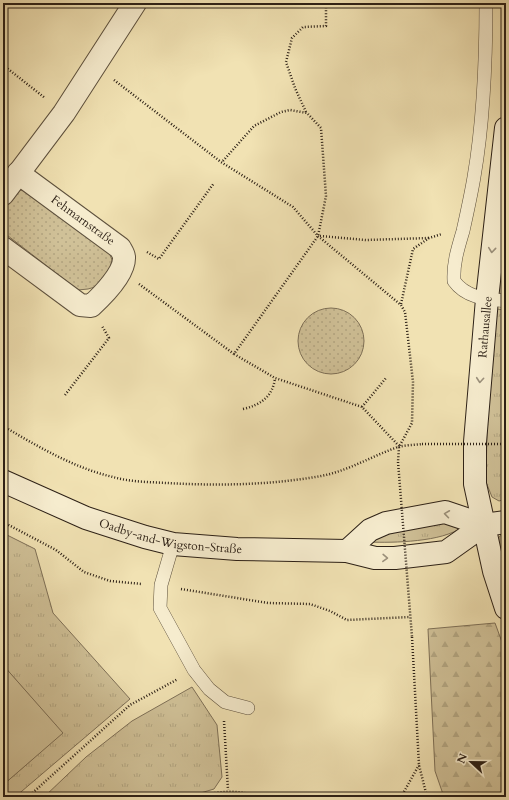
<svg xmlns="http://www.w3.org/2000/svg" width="509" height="800" viewBox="0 0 509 800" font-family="Cardo,serif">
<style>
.grass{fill:url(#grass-tufts);stroke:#7e7057}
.forest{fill:url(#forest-firs);stroke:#7e7057}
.park{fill:url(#park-dots);stroke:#7e7057}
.garden{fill:#d0c198;stroke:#7e7057}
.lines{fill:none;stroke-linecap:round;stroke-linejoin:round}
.service-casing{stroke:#5d503d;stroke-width:14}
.minor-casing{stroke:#5d503d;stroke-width:24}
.secondary-casing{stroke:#2c2016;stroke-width:24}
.path{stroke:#2c2016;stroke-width:2.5;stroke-dasharray:1 2;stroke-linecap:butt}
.service{stroke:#f6ecce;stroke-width:13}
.minor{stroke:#f6ecce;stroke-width:22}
.secondary{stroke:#f6ecce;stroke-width:22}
.path-bridge{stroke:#2c2016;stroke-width:2.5;stroke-dasharray:1 2;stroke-linecap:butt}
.oneway{stroke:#9b907b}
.labels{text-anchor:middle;stroke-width:3;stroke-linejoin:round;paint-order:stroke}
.street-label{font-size:12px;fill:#2c2016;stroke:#f6ecce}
</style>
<defs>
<pattern id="grass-tufts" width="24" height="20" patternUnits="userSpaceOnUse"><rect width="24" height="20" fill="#d0c198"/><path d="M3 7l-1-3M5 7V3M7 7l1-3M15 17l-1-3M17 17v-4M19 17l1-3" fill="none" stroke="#b3a682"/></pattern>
<pattern id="forest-firs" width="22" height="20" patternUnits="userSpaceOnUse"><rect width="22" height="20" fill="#d0c198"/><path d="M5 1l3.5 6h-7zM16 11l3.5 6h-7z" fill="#b3a682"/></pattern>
<pattern id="park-dots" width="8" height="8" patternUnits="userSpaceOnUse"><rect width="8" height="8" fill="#d0c198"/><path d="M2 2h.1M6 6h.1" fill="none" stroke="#b3a682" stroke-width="1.8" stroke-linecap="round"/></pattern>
</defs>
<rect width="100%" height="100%" fill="#f1e2b3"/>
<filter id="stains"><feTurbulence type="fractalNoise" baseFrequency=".005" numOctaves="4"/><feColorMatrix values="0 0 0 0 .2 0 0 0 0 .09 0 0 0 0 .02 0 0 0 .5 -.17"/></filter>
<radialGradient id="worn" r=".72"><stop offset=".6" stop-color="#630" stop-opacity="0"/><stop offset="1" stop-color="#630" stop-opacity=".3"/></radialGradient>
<g class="grass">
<path d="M497,309l9,1v189l-7,2 -7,-4 -6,-15 2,-107z"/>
<path d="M450,522l12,5c-19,15 -69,16 -93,15l19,-9z"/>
<path d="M3,533l32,16 18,64 77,86 -115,98h-12v-12l59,-52 -59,-68z"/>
<path d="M504,533l2,1v41l-7,-27v-11z"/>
<path d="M192,687l25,38 5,52 -8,12 -27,8h-143l42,-40 46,-36z"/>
</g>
<path class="forest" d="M495,623l11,30v144h-62l-9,-26 -7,-142z"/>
<g class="park">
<path d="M21,190l8,3 80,59 3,8 -2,8 -15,19 -7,2 -10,1 -75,-58c0,-19 -3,-35 18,-42z"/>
<circle cx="331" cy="341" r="33"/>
</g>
<path class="garden" d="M3,665l60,68 -60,52z"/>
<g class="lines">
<g class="service-casing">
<g id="service">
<path d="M486,3c0,59 -2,116 -12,174 -3,18 -7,36 -11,54 -5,17 -10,32 -9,50 12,17 33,18 52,20"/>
<path d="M173,544l-12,41 -1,23 34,62 15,19 16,13 23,6"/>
</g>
</g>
<g class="minor-casing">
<g id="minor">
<path d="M3,194l61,-81 71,-110"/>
<path d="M3,248l77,57 11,1c11,-10 34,-33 33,-49 0,-3 -3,-7 -4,-9l-102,-75"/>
</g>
</g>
<g class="secondary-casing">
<g id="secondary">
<path d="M506,128l-19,171 -12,143v42l19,87 12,37"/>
<path id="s1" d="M3,481l83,37 59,19 28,7 64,5 110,2 28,7h20l51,-6 38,-27"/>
<path d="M347,551l23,-21 16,-7 59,-11 39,13 22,-3"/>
</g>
</g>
<g class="path">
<path d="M3,65l42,33"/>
<path d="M114,80l107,82 72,45 25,29 83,69 4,7 8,70 -1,41 -13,24 -1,15"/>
<path d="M306,112l-11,-24 -9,-26 6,-24 11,-11 23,-1v-23"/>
<path d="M320,236l46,4 63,-2"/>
<path d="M147,252l12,7 55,-76"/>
<path d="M139,284l95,70 84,-118 8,-40 -5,-68 -14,-15 -17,-3 -9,2 -27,14 -32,36"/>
<path d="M401,304l12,-55 16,-11 13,-4"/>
<path d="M234,354l41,24 87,29 37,39"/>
<path d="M65,395l44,-57 -7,-12"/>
<path d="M362,407l24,-29"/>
<path d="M243,409c18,-4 30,-13 32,-31"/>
<path d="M3,426c34,20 71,42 110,51 17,5 36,5 54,6 51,3 104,2 154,-7 27,-5 51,-20 77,-29 7,-2 16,-2 24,-3"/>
<path d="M3,522l53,28 28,22 26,9 32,3"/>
<path d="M181,589l87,14 42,1 20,7 17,9 63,-3"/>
<path d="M412,637l7,128 8,32"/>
<path d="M224,721l4,69"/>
<path d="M28,797l102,-92 48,-26"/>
<path d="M197,797c22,-6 40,-8 61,0"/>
<path d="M401,797l18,-32"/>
</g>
<use href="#service" class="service"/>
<use href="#minor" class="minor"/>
<use href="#secondary" class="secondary"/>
<g class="path-bridge">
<path d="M422,444h84"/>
<path d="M398,462l14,175"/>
</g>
</g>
<defs><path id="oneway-chevron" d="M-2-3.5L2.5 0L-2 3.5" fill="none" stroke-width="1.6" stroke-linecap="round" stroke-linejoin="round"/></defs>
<g class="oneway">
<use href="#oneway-chevron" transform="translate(492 250) rotate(96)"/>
<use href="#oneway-chevron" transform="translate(480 380) rotate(95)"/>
<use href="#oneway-chevron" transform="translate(447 514) rotate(-172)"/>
<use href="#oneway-chevron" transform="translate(385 558) rotate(2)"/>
</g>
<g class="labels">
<g class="street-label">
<text transform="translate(83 220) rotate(36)" y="4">Fehmarnstraße</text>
<text transform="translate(485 327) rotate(-85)" y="4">Rathausallee</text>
<text dy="4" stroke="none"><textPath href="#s1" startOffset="178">Oadby-and-Wigston-Straße</textPath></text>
</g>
</g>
<rect width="509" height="800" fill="none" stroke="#f1e2b3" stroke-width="16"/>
<rect x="4" y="4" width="501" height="792" fill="none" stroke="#2c2016" stroke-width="2"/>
<rect x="8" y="8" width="493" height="784" fill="none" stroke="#2c2016"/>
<g transform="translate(471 762) rotate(292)" stroke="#f6ecce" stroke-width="3" paint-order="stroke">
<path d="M0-3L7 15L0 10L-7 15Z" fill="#2c2016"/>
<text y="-6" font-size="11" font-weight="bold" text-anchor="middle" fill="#2c2016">N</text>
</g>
<rect width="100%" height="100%" filter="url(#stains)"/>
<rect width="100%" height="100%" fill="url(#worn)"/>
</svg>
